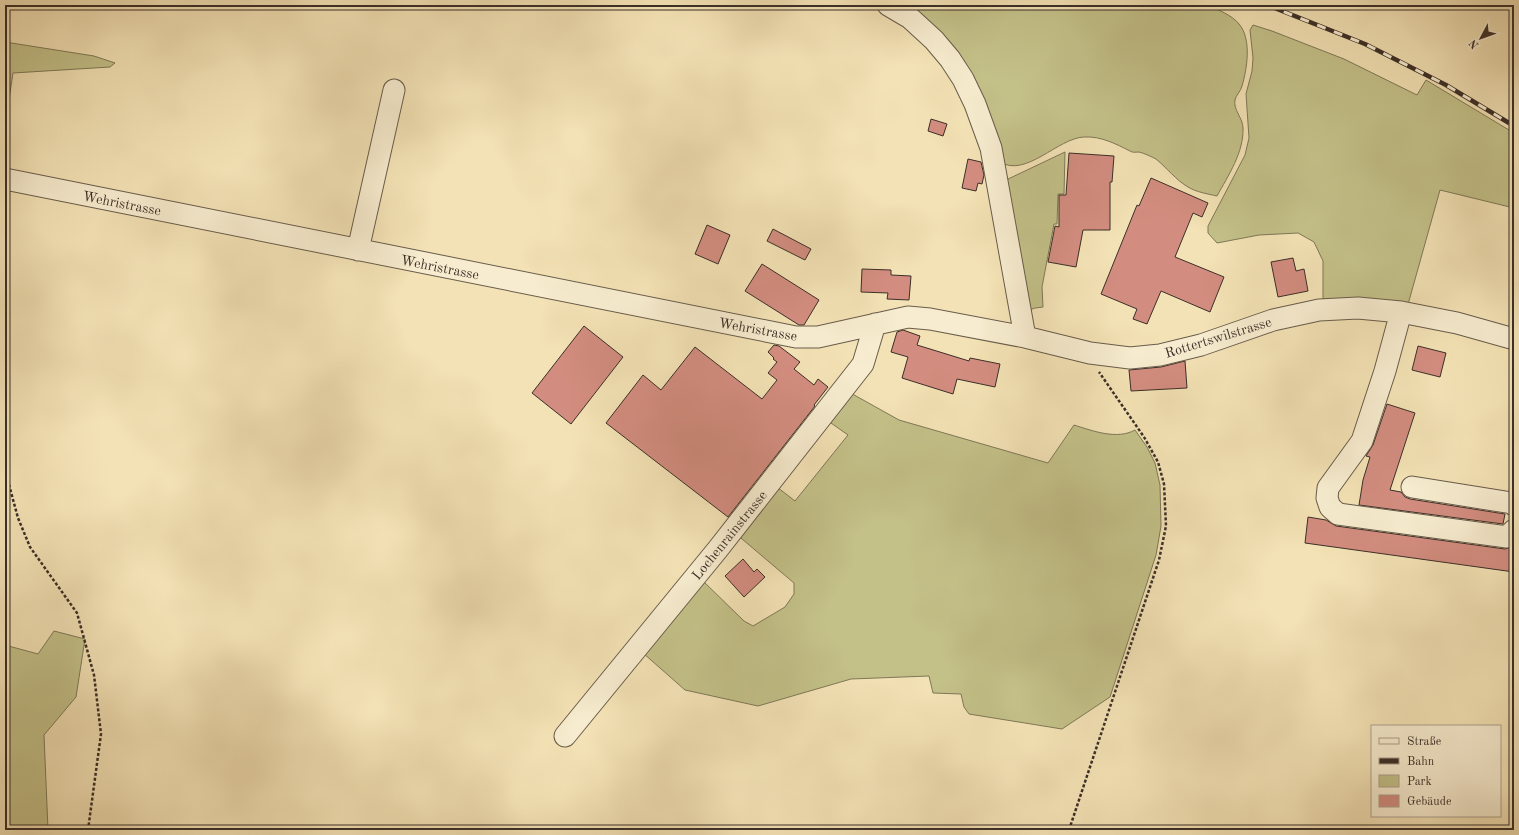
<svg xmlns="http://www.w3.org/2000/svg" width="1519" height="835" font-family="'Old Standard TT',serif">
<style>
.green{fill:#c3c088;stroke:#7f7858}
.building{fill:#d38d80;stroke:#3b2f28}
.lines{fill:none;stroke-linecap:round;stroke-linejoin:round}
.minor-casing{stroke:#695c4b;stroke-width:23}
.path{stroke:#3b2f28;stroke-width:2.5;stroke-dasharray:3 2;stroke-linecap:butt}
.minor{stroke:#f7eccf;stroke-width:21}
.rail-casing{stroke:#3b2f28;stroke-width:4.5}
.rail{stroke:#f7eccf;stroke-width:3;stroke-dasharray:9;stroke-linecap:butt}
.labels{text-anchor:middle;stroke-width:3;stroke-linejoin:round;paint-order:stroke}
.street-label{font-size:14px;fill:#3b2f28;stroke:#f7eccf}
</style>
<rect width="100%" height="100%" fill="#f3e2b5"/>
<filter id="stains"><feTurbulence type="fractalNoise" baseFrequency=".005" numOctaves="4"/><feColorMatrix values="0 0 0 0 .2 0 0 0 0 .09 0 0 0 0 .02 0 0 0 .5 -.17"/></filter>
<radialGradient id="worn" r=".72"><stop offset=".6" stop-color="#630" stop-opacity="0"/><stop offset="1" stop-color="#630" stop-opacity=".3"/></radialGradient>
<path class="green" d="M897,5H1208C1218,10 1232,15 1239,24C1252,39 1247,69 1242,86C1241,91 1236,95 1235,100C1233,110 1243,118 1243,128C1244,152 1228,176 1217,196C1208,194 1196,192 1188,187C1176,180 1167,168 1156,159C1152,157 1144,153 1139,152C1136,152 1133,153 1130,151C1116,144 1101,136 1084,137C1058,138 1026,178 1000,162L981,105Z
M1253,25L1272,31L1344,59L1417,95L1426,80L1514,133V208L1440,190L1407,308L1323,306V261L1314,242L1298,233L1259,235L1217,243L1208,233V226L1245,155L1249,138L1246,94L1252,71L1253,58L1250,30Z
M5,42L94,56L115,63L110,67L13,73L8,106H5Z
M1065,152L1064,194H1058L1057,224H1054L1042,287L1043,307L1035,308L1027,311L1006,180Z
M847,391L899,420L1048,463L1074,425C1093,431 1117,440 1135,430L1147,447L1155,463L1160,485L1161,526L1156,555L1110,697L1062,729L969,714L964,707L961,694L933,693L929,676L851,679L758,706L685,690L643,653L701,579L744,621L753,626L785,607L794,594V583L735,533L773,484L795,501L848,435L824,418Z
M54,631L85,639L76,697L44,735L48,830H5V645L38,654Z"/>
<path class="building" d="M931,119L947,124L943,136L928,131Z
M1069,153L1114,156L1112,182H1110V230H1083L1076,267L1048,262L1055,226L1059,227V195H1066Z
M968,159L981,162L984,175L982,184L978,183L976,191L962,188Z
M1151,178L1208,203L1202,217L1193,213L1175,257L1224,277L1210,312L1161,291L1147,324L1133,319L1137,309L1101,294L1137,205L1139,206Z
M707,225L730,235L718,264L695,254Z
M773,229L811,249L805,260L767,241Z
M1293,258L1296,271L1304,269L1308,291L1278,297L1271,262Z
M762,264L819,300L804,325H799L745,291Z
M862,269L891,270V275L911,276L909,300L887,299L888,293L861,292Z
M584,326L623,357L571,424L532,393Z
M903,330L920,336L917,345L969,361L970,358L1000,364L995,387L957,379L953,394L902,378L908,357L891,352L897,332Z
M774,345L779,346L800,362L794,369L814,385L818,379L828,387L814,405L815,406L728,517L606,423L643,375L661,390L695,347L762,399L777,380L768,373L777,362L773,359L774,358L768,352Z
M1418,346L1446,353L1440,377L1412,370Z
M1185,361L1187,388L1131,391L1129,370L1161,367Z
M1387,404L1415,413L1390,490L1401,492L1405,497L1410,499L1505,514L1503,524L1359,505L1363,480L1370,457L1366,456L1373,445Z
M1308,517L1326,520L1336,526L1505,549L1514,546V572L1305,543Z
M743,559L754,572L757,569L765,577L744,597L725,576Z"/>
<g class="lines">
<g class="minor-casing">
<path id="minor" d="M888,5L910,18L934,40L950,59L963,79L975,104L991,148L1025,337
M5,179L796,337H818L908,317L930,319L1025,337L1090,353L1130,358L1160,355L1201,345L1273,320L1319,310L1358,308L1401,312L1457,323L1514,339
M358,250L394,90
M1401,312L1385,371L1362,441L1328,488L1327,498L1330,507L1338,514L1507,537L1514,530
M1412,487L1512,503L1514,505
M565,736L718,549L863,364L875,324"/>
</g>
<path class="path" d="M5,470L18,518L30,547L77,613L94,675L101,734L88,830
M1069,830L1159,560L1166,526L1164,484L1158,462L1144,437L1099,372"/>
<use href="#minor" class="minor"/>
<g class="rail-casing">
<path id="rail" d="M1267,5L1365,44L1446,85L1514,126"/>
</g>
<use href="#rail" class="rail"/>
</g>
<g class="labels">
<g class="street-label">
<text transform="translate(122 203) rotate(11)" y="5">Wehristrasse</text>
<text transform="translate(440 267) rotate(11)" y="5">Wehristrasse</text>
<text transform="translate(758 329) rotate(10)" y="5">Wehristrasse</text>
<text transform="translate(1218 337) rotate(-17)" y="5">Rottertswilstrasse</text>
<text transform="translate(729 535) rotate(-51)" y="5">Lochenrainstrasse</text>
</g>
</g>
<rect width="1519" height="835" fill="none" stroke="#f3e2b5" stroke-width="20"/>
<rect x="6" y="6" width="1507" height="823" fill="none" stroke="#3b2f28" stroke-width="2"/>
<rect x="10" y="10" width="1499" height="815" fill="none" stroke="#3b2f28"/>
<rect x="1371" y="725" width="130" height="92" fill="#f7eccf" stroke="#aca08c"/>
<rect x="1379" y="738" width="20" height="6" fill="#f7eccf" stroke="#aca08c"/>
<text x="1407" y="745" font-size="12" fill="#3b2f28">Straße</text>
<rect x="1379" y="758" width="20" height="6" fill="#3b2f28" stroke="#aca08c"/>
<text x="1407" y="765" font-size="12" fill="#3b2f28">Bahn</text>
<rect x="1379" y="775" width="20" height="12" fill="#c3c088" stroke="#aca08c"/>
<text x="1407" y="785" font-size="12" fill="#3b2f28">Park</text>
<rect x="1379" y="795" width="20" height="12" fill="#d38d80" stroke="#aca08c"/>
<text x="1407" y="805" font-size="12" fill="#3b2f28">Gebäude</text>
<g transform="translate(1481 38) rotate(229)" stroke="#f7eccf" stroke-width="3" paint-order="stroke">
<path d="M0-3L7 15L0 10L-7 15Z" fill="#3b2f28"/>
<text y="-6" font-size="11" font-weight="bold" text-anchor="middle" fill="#3b2f28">N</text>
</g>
<rect width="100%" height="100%" filter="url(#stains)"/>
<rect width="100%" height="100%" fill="url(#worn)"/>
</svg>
